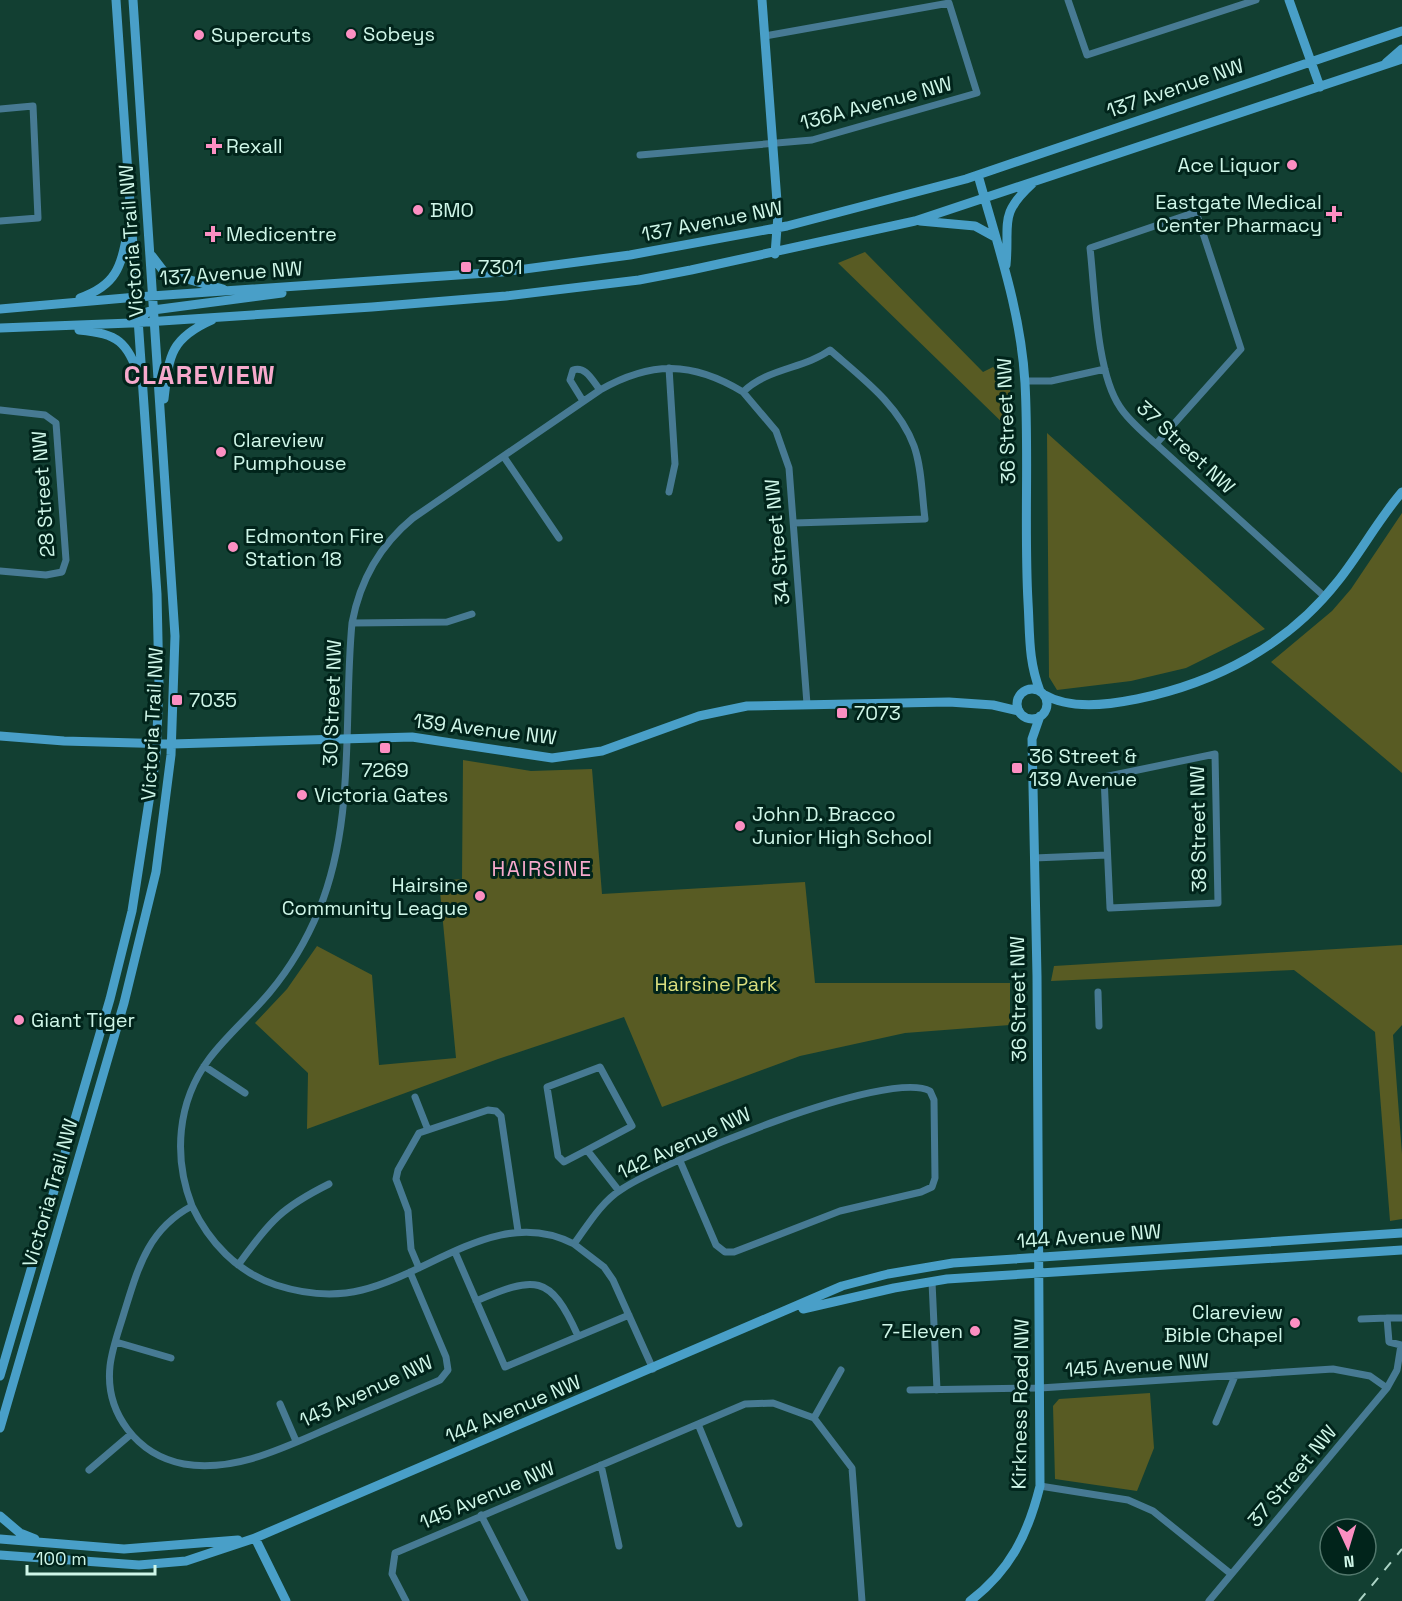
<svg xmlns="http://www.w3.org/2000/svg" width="1402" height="1601" font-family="'Space Grotesk',sans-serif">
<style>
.green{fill:#585b23}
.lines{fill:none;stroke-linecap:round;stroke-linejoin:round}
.street{stroke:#477a93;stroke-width:7}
.secondary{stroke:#499fc8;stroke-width:9}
.rail{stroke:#acd4c6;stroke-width:2;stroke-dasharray:10 10;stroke-linecap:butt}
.poi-dot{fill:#fc8fc2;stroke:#01241b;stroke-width:2}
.labels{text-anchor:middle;stroke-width:6;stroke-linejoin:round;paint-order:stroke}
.poi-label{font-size:20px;fill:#cff6e8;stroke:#01241b;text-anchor:start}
.street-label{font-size:20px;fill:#cff6e8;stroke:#01241b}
.park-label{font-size:20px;fill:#d9de7e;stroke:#01241b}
.neighbourhood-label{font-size:21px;letter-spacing:1.5px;fill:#f7a9cc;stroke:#01241b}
.district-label{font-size:26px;font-weight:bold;letter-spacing:1.5px;fill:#f7a9cc;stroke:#01241b}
</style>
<rect width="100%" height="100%" fill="#123f32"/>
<path class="green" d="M865,252L983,372L993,367L1010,383L1011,431L838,263Z
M1047,433L1265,629L1186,668L1131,681L1057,690L1049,677Z
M1402,513V773L1271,662L1332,611L1351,589Z
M463,760L531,771L592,769L602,894L805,882L815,983H1010V1025L905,1033L800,1056L662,1107L624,1017L498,1059L307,1129L308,1073L255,1023L287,989L317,946L372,975L379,1065L456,1058L439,881L462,879Z
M1402,945V1025L1393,1035L1402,1154V1219L1390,1221L1375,1032L1294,970L1051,981L1054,966Z
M1150,1393L1154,1448L1137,1491L1055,1479L1053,1406L1059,1399Z"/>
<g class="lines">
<path class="street" d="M1068,0L1087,55L1256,0
M0,109L33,106L38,218L0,221
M640,155L812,140L977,93L949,3L765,36
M1025,381H1051L1105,369
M743,392L776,431L789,468L807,704
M583,401L570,380L573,370C586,366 592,380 600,390
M0,410L45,415L56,423L66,560L62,572L46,575L0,571
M1156,444L1241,349L1196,212L1090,248C1095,291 1096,372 1120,407C1129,421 1143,432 1156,444L1315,588L1325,597
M504,457L559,538
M669,492L675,464L669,368
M352,623L447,622L472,614
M1215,754L1218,903L1110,908L1104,777Z
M1034,858L1107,855
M1098,992L1099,1026
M204,1066L245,1093
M415,1097L428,1130
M587,1150L564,1162L558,1156L547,1087L600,1067L632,1126L587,1150L619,1191
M192,1206C209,1242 237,1272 276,1285C304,1294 334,1297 362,1290C432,1273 500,1205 574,1244C588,1225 601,1202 622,1189C665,1161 888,1068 930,1091L934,1100L935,1178L932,1187L921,1192L840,1211L734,1252H725L716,1245L680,1161
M574,1244L604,1267L613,1280L653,1369
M455,1252L505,1367L629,1315
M238,1265C271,1221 279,1209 329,1184
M419,1268L411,1249L408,1211L396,1179L398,1170L419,1133L488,1110L496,1111L501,1116L518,1231
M410,1272L446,1357L448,1370L440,1380C405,1395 370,1410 336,1425C289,1445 237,1473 184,1464C137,1455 105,1413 110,1366C112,1348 119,1330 124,1313C138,1268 148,1229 192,1206C173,1157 177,1102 209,1059C227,1035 251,1015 270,992C290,968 307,939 319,910C356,819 343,719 352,623C360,580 379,546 413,518L600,390C651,361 692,361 743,392C767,368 804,369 830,350C862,378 899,405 914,446C922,468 922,497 925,519L794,523
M932,1282L937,1390
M476,1301C535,1276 550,1273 578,1336
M1361,1319L1387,1318
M116,1342L171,1358
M910,1390L1040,1388L1333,1369L1370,1376L1387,1388
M280,1404L296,1441
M814,1418L852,1468L862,1601
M1216,1422L1235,1376
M698,1424L739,1524
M601,1465L619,1546
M89,1470L130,1435
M1040,1486L1128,1500L1153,1511L1231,1574
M481,1515L525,1601
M406,1601L392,1574L395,1553L745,1404L773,1403L814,1418L841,1370
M1209,1601L1387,1388L1397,1370L1401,1345L1389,1342L1387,1318H1402"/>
<path class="secondary" d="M762,0L778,215L775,254
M1289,0L1320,87
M1386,63L1402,49
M978,175C997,244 1021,311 1025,383C1029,456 1024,529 1028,602C1030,634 1028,660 1040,691
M920,221L975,226L995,237
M152,256L165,273L223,289
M1006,265C1010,223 998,215 1032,184
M80,298C120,284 121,263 129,226
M0,309L137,297L502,272L630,255L787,226L966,179L1402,31
M139,322L147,312L153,310L282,293
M0,328L131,323L372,307L506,296L639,280L691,270L915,221L1402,59
M79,330C119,334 126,341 140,378
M164,399C169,357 169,339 212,320
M1017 704a15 15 0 1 1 30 0a15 15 0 1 1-30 0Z
M1043,694C1070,710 1107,705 1137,699C1216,683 1288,645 1338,581C1361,552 1378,520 1402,492
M0,736L64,741L172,744L412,737L552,758L602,751L699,716L747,706L949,702L993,705L1019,711
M803,1309L894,1288L947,1279L1402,1250
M0,1376L110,999L132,911L156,756L159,686L157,594L116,0
M0,1428L124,1003L156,872L171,755L175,636L133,0
M0,1516L20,1533L35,1539
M255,1538L286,1601
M0,1539L124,1549L238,1540
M0,1555L139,1565L186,1561L255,1538L842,1286L888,1274L953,1263L1402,1233
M970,1601C1010,1571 1028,1534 1040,1486L1037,976L1032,739L1040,716"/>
<path class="rail" d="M1359,1601L1402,1549"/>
</g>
<g class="poi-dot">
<circle cx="351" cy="34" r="6"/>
<circle cx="199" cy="35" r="6"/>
<path d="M211 137h6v6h6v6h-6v6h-6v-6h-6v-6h6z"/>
<circle cx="1292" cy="165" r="6"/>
<circle cx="418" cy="210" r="6"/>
<path d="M1331 205h6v6h6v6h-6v6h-6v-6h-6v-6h6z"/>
<path d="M210 225h6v6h6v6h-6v6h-6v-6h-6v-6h6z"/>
<rect x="460" y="261" width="12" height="12" rx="3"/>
<circle cx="221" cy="452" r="6"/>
<circle cx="233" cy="547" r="6"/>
<rect x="171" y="694" width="12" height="12" rx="3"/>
<rect x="836" y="707" width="12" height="12" rx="3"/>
<rect x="379" y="742" width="12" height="12" rx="3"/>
<rect x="1011" y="762" width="12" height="12" rx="3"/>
<circle cx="302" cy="795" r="6"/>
<circle cx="740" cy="826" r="6"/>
<circle cx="480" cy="896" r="6"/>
<circle cx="19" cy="1020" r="6"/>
<circle cx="1295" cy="1323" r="6"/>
<circle cx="975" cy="1331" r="6"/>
</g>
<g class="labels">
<g class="poi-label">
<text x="363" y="41">Sobeys</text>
<text x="211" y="42">Supercuts</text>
<text x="226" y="153">Rexall</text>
<text x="1280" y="172" text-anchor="end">Ace Liquor</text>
<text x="1322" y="209" text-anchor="end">Eastgate Medical<tspan x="1322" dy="23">Center Pharmacy</tspan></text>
<text x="430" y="217">BMO</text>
<text x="226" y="241">Medicentre</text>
<text x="478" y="274">7301</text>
<text x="233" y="447">Clareview<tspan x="233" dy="23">Pumphouse</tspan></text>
<text x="245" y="543">Edmonton Fire<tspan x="245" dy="23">Station 18</tspan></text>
<text x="189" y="707">7035</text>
<text x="854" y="720">7073</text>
<text x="1029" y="763">36 Street &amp;<tspan x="1029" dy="23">139 Avenue</tspan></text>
<text x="385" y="777" text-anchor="middle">7269</text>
<text x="314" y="802">Victoria Gates</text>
<text x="752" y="821">John D. Bracco<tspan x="752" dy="23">Junior High School</tspan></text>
<text x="468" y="892" text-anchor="end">Hairsine<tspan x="468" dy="23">Community League</tspan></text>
<text x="31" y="1027">Giant Tiger</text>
<text x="1283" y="1319" text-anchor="end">Clareview<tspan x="1283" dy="23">Bible Chapel</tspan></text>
<text x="963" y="1338" text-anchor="end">7-Eleven</text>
</g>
<g class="street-label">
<text transform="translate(1175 88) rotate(-19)" y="7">137 Avenue NW</text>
<text transform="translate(876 103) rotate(-15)" y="7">136A Avenue NW</text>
<text transform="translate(712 221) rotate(-11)" y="7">137 Avenue NW</text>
<text transform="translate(131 241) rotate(-94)" y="7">Victoria Trail NW</text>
<text transform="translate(231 273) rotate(-4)" y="7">137 Avenue NW</text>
<text transform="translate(1006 421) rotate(-92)" y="7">36 Street NW</text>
<text transform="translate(1186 447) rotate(43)" y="7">37 Street NW</text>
<text transform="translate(43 494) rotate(-94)" y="7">28 Street NW</text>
<text transform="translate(777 542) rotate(-95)" y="7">34 Street NW</text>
<text transform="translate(332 703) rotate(-88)" y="7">30 Street NW</text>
<text transform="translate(152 724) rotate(-87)" y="7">Victoria Trail NW</text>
<text transform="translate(485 729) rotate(7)" y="7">139 Avenue NW</text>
<text transform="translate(1198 829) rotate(-91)" y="7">38 Street NW</text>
<text transform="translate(1018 999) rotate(-91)" y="7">36 Street NW</text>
<text transform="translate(684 1143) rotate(-25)" y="7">142 Avenue NW</text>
<text transform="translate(50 1193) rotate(-74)" y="7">Victoria Trail NW</text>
<text transform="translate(1089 1236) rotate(-4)" y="7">144 Avenue NW</text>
<text transform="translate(1137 1365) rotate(-4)" y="7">145 Avenue NW</text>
<text transform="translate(366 1391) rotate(-25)" y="7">143 Avenue NW</text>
<text transform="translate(1020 1404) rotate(-89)" y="7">Kirkness Road NW</text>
<text transform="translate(513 1409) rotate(-23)" y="7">144 Avenue NW</text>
<text transform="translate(1292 1476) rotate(-50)" y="7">37 Street NW</text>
<text transform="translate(487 1495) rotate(-23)" y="7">145 Avenue NW</text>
</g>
<g class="park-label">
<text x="716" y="991">Hairsine Park</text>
</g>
<g class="neighbourhood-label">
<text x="542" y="876">HAIRSINE</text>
</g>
<g class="district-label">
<text x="200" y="384">CLAREVIEW</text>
</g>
</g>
<g transform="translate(1348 1547) rotate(176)"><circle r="28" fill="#01241b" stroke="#53786d" stroke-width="1.5"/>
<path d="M0-4.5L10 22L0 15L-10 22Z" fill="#fc8fc2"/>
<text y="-9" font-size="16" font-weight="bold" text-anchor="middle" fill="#cff6e8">N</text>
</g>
<path d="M27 1565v9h128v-9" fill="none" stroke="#cff6e8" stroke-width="3"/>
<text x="36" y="1565" font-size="18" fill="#cff6e8" stroke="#01241b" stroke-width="4.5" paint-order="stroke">100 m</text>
</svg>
